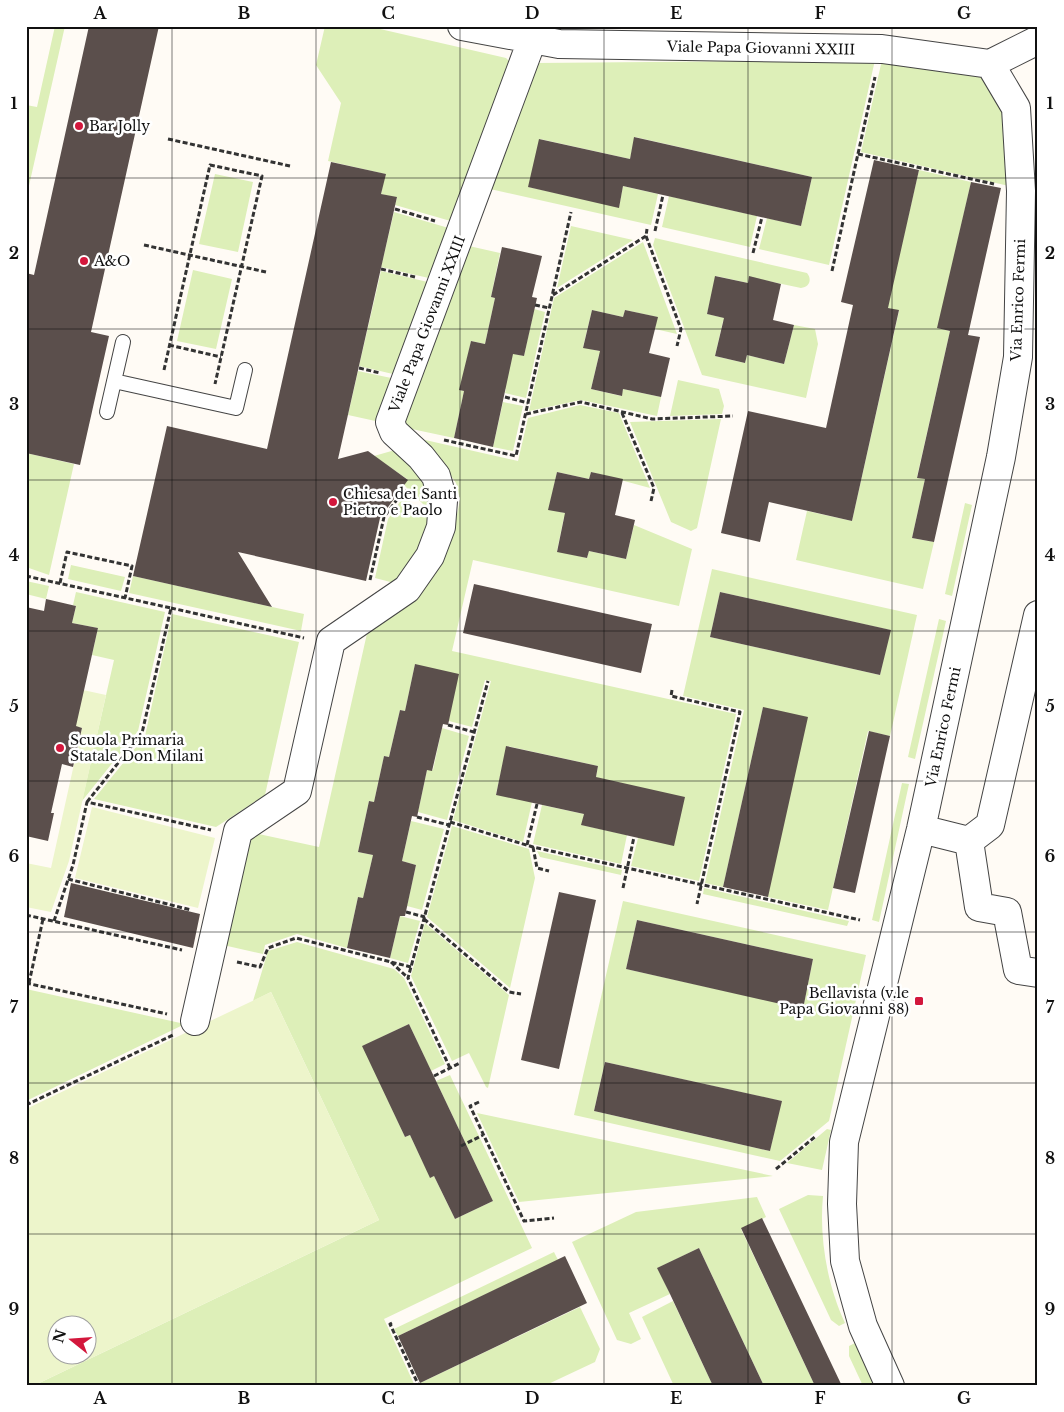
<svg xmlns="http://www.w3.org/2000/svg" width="1064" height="1412" font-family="'Libre Baskerville',serif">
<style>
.green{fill:#ddefb8;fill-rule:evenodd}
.pitch{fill:#edf5cb;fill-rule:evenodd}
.building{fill:#5b4f4c}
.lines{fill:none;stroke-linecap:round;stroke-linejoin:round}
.service-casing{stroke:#444;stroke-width:16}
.minor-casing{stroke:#444;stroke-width:30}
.path{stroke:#333;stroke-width:3;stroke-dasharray:5 2.5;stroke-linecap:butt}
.service{stroke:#fff;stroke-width:14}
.minor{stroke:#fff;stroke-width:28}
.grid{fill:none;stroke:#111;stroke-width:1;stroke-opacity:0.55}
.poi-dot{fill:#d3173c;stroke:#fff;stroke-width:2}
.labels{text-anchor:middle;stroke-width:5;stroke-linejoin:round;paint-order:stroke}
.street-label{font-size:14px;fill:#111;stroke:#fff}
.poi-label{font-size:14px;fill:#111;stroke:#fff;text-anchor:start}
.neatline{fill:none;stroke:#111;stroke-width:2}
.grid-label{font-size:16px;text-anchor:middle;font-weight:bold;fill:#111}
</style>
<rect width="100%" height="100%" fill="#fffbf5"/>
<path class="green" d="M55,26H65L26,199V105L37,107Z
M325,26H367L506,58L513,65L454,222L395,205L397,198L381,194L385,174L328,161L341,103L316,65Z
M875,60L829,265L759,249L767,218L801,226L812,177L635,137L630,159L540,139L529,187L619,207L623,186L658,194L651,225L490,189L537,63Z
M882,60L978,74L993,87L1002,107L1010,155L1009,186L861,152Z
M919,170L971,182L938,328L950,331L917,477L925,479L912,538L934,542L923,589L796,560L807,511L852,521L899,311L887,308Z
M215,174L253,182L238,252L199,244Z
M669,196L757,216L750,247L662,227Z
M394,212L452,229L433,279L381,267Z
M571,226L633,240L557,288Z
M655,238L807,273C812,279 810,287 801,288L749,277L748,283L716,276L707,314L739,321L738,325L723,321L715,356L745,363L747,355L784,364L794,325L815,329L818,344L806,398L702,375L653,245Z
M643,242L677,334L655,329L657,317L625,310L623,317L592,310L583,347L615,355L614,358L599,355L591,389L621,396L623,389L661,397L657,416L581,400L529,411L554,298Z
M469,246L500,253L491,297L495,298L485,344L471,341L460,390L464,391L454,438L407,428L403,422Z
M193,270L232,279L216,349L177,341Z
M381,271L432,283L397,375L359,366Z
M534,309L545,312L526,398L505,393L506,389L504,388L511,353L524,356Z
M358,371L396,379L380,422L348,415Z
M678,380L719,389L724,406L722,414L670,416Z
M503,402L523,406L513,451L493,447Z
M580,405L619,413L650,488L591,472L589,479L557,472L549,509L580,517H564L557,551L587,558L589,551L626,559L634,525L692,549L679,606L473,560L452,651L736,714L699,881L631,866L638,838L596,777L598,766L507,746L496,794L532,802L523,842L453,820L491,681L485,680L472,727L449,721L415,664L405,711L400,710L389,757L384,756L374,802L369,801L358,852L373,855L363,898L358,897L347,948L297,934L265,945L263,954L223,945L249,832L319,847L368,629L450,538L456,519L460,500L456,483L435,453L412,437L518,461L528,418Z
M721,419L697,528L691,531L671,522L630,422Z
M395,450L424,473L435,516L404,485L407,479L374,456Z
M26,453L74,464L49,575L26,567Z
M404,496L432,523L402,585L375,578L388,519Z
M965,503L972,505L952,596L945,594Z
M71,565L125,577L121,591L68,579Z
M712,569L917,615L890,736L868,731L828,910L768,897L763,707L723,887L705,883L744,710L683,696ZM720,592L890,630L880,675L710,637Z
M133,576L304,614L301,631L129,593Z
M26,581L49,586L46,599L26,594Z
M76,592L165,612L138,731L82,801L114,660L92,655L98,628L72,623L76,606L73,605Z
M172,614L299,642L265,795L216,827L94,799L145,736Z
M939,619L946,621L915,759L908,757Z
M442,728L469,736L447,820L418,812L427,770H433Z
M902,783L909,784L879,922L872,920Z
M542,805L584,814L582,825L627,835L621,864L533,844Z
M411,821L444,829L422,910L407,906L416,865L402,861Z
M452,826L529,849L535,878L510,988L427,917Z
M537,851L622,870L621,875L540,857Z
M704,888L849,921L847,926L703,894Z
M623,901L866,955L829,1121L780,1161L574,1115ZM637,920L813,959L803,1008L626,969ZM605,1062L781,1101L770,1151L594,1111Z
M400,916L420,921L408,963L390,958Z
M425,923L509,995L488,1088L486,1087L469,1053L452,1061L411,976Z
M297,942L394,969L404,978L445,1064L431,1071L409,1024L363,1046L405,1137L410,1135L430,1177L434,1176L455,1219L493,1201L436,1081L450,1075L532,1248L384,1319L415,1386H33L379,1220L271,992L253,1001L268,951Z
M26,989L185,1024L26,1101Z
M477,1113L773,1176L519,1202Z
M827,1129L831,1130L822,1170L787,1163Z
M808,1195L823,1196C819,1237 827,1285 845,1323L839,1326L831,1320L779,1209Z
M757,1197L766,1217L741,1229L815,1386H764L699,1248L658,1268L670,1294L629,1313L641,1339L631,1344L617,1340L572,1242L636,1212Z
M554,1252L558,1260L398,1336L394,1329Z
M673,1301L713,1386H674L642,1317Z
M580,1307L600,1349L595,1362L544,1386H422L420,1383Z
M855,1343L875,1386H863L849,1356V1346Z"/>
<path class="pitch" d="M46,682L106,695L69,861L51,912L26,907V863L51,868L82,728L47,720Z
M92,807L215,838L198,908L75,878Z
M271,992L379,1220L33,1386H26V1109ZM58,1324H88V1354H58Z"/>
<path class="building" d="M89,26H159L91,332L109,336L80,465L26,453V273L34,275Z
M634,137L812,177L801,226L623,186L619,208L528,187L539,139L630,159Z
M874,160L919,170L888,308L899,310L852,521L769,502L760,542L721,533L748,411L826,428L853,305L841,302Z
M331,162L386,174L381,194L397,197L338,459L368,451L408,480L380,518L366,581L238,552L272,607L133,576L167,426L267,449Z
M971,182L1001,188L968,335L980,337L934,542L912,538L925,479L917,478L950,331L937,328Z
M502,247L542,256L532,297L537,298L524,356L513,354L493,447L454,438L464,391L459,390L471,341L485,344L495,298L491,297Z
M715,276L748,283L749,276L781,284L773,320L794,325L784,364L747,355L745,363L715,356L724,318L707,314Z
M592,310L623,317L625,310L658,317L649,353L670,358L661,397L623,389L622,396L591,389L600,351L583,348Z
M557,472L589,479L591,472L623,479L615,515L635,520L626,559L589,551L587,558L557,552L565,513L548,510Z
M474,584L652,624L641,673L463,633Z
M720,592L891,630L880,675L710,637Z
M46,599L76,606L72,623L98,628L76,726L82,728L73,767L62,764L51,813H54L48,841L26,836V607L44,611Z
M415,664L459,674L448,725L443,724L432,771L427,770L417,817L412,816L402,861L416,865L405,916H400L390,958L347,948L358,897L363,898L373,855L358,852L369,801L374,802L384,756L389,757L400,710L405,711Z
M763,707L808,717L768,897L723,887Z
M869,731L890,736L855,893L833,888Z
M506,746L598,766L596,777L685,797L674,846L581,825L584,814L496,795Z
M71,883L200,914L193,948L64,917Z
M559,892L596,900L559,1069L521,1060Z
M637,920L813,959L803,1009L626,969Z
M409,1024L493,1201L455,1219L434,1176L430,1178L410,1135L405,1137L362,1046Z
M605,1062L782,1101L770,1151L594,1111Z
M762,1218L842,1386H815L741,1228Z
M699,1248L764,1386H713L670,1294L657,1268Z
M565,1256L587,1303L420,1383L398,1336Z"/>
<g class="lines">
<g class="service-casing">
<path id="service" d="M114,381L236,408L245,370
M107,412L123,342"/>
</g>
<g class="minor-casing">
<path id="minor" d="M462,26L559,44L882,49L990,64
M990,64L1038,40
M921,829L969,841L979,907L1007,912L1018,970L1038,973
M969,841L990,825L1038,615
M195,1021L238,831L297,791L331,641L407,589L430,556L441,527L443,501L436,476L421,457L394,432L390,422L532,40
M890,1386L863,1326L845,1261L842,1204L844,1142L921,829L1001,457L1018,357L1021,191L1016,108L990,64"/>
</g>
<path class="path" d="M168,139L290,166
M858,154L994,184
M395,209L435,221
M655,231L663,195
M646,236L681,329L677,346
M144,245L266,272
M753,253L762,217
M381,269L415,277
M832,271L875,77
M553,295L646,236L647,229
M535,305L549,308
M169,345L221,357
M359,368L380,373
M164,370L210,165L262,176L215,384
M505,397L528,403
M622,413L654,488L651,501
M526,414L581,402L652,419L733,416
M444,440L516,456L571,212
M26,576L171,608L142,733L87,802
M370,580L384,517L404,490L411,498
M60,583L67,552L132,566L125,598
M171,608L304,638
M672,690L671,696L740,712L697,904
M448,725L474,732
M417,817L449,825
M450,822L533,847L860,920
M527,845L537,804
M533,847L537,868L549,871
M68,879L191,910
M623,888L634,837
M406,912L425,917
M26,915L182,950
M424,919L509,992L521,994
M54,921L73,865L87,802L211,830
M237,962L260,967L268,948L296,938L411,967
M391,962L408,978
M26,983L167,1014
M29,983L43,919
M450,1068L408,978L488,681
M434,1076L460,1063
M479,1102L470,1106L524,1221L554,1218
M26,1105L173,1035
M461,1146L483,1135
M776,1169L816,1136
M392,1323L390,1324L419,1386"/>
<use href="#service" class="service"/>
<use href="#minor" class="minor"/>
</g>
<path class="grid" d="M172,26V1386M316,26V1386M460,26V1386M604,26V1386M748,26V1386M892,26V1386M26,178H1038M26,329H1038M26,480H1038M26,631H1038M26,781H1038M26,932H1038M26,1083H1038M26,1234H1038"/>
<g class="poi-dot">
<circle cx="79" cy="126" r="5"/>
<circle cx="84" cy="261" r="5"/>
<circle cx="333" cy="502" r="5"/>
<circle cx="60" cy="748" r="5"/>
<rect x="914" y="996" width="10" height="10" rx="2.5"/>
</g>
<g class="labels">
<g class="street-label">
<text transform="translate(761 48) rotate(1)" y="5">Viale Papa Giovanni XXIII</text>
<text transform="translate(1018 300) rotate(-88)" y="5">Via Enrico Fermi</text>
<text transform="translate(427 324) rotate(-69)" y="5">Viale Papa Giovanni XXIII</text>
<text transform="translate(943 727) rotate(-78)" y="5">Via Enrico Fermi</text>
</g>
<g class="poi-label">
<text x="89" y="131">Bar Jolly</text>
<text x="94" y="266">A&amp;O</text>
<text x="343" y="499">Chiesa dei Santi<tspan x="343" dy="16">Pietro e Paolo</tspan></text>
<text x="70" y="745">Scuola Primaria<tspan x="70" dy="16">Statale Don Milani</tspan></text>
<text x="909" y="998" text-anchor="end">Bellavista (v.le<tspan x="909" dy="16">Papa Giovanni 88)</tspan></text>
</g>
</g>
<rect width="1064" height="1412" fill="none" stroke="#ffffff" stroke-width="55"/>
<g transform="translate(72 1340) rotate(287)"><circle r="24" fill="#ffffff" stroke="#a0a0a0"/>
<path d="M0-4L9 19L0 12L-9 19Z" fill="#d3173c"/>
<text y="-8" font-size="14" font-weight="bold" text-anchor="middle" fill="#111111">N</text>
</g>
<rect x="28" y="28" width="1008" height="1356" class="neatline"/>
<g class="grid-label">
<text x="100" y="19">A</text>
<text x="244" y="19">B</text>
<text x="388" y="19">C</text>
<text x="532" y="19">D</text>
<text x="676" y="19">E</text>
<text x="820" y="19">F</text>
<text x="964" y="19">G</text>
<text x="14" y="109">1</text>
<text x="1050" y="109">1</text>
<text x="14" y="259">2</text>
<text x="1050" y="259">2</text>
<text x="14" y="410">3</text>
<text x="1050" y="410">3</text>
<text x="14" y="561">4</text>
<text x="1050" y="561">4</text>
<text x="14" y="712">5</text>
<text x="1050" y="712">5</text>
<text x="14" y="862">6</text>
<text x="1050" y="862">6</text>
<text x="14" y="1013">7</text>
<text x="1050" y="1013">7</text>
<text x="14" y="1164">8</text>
<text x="1050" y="1164">8</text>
<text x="14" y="1315">9</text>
<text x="1050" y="1315">9</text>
<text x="100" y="1404">A</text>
<text x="244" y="1404">B</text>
<text x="388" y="1404">C</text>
<text x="532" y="1404">D</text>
<text x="676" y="1404">E</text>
<text x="820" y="1404">F</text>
<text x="964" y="1404">G</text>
</g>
</svg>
